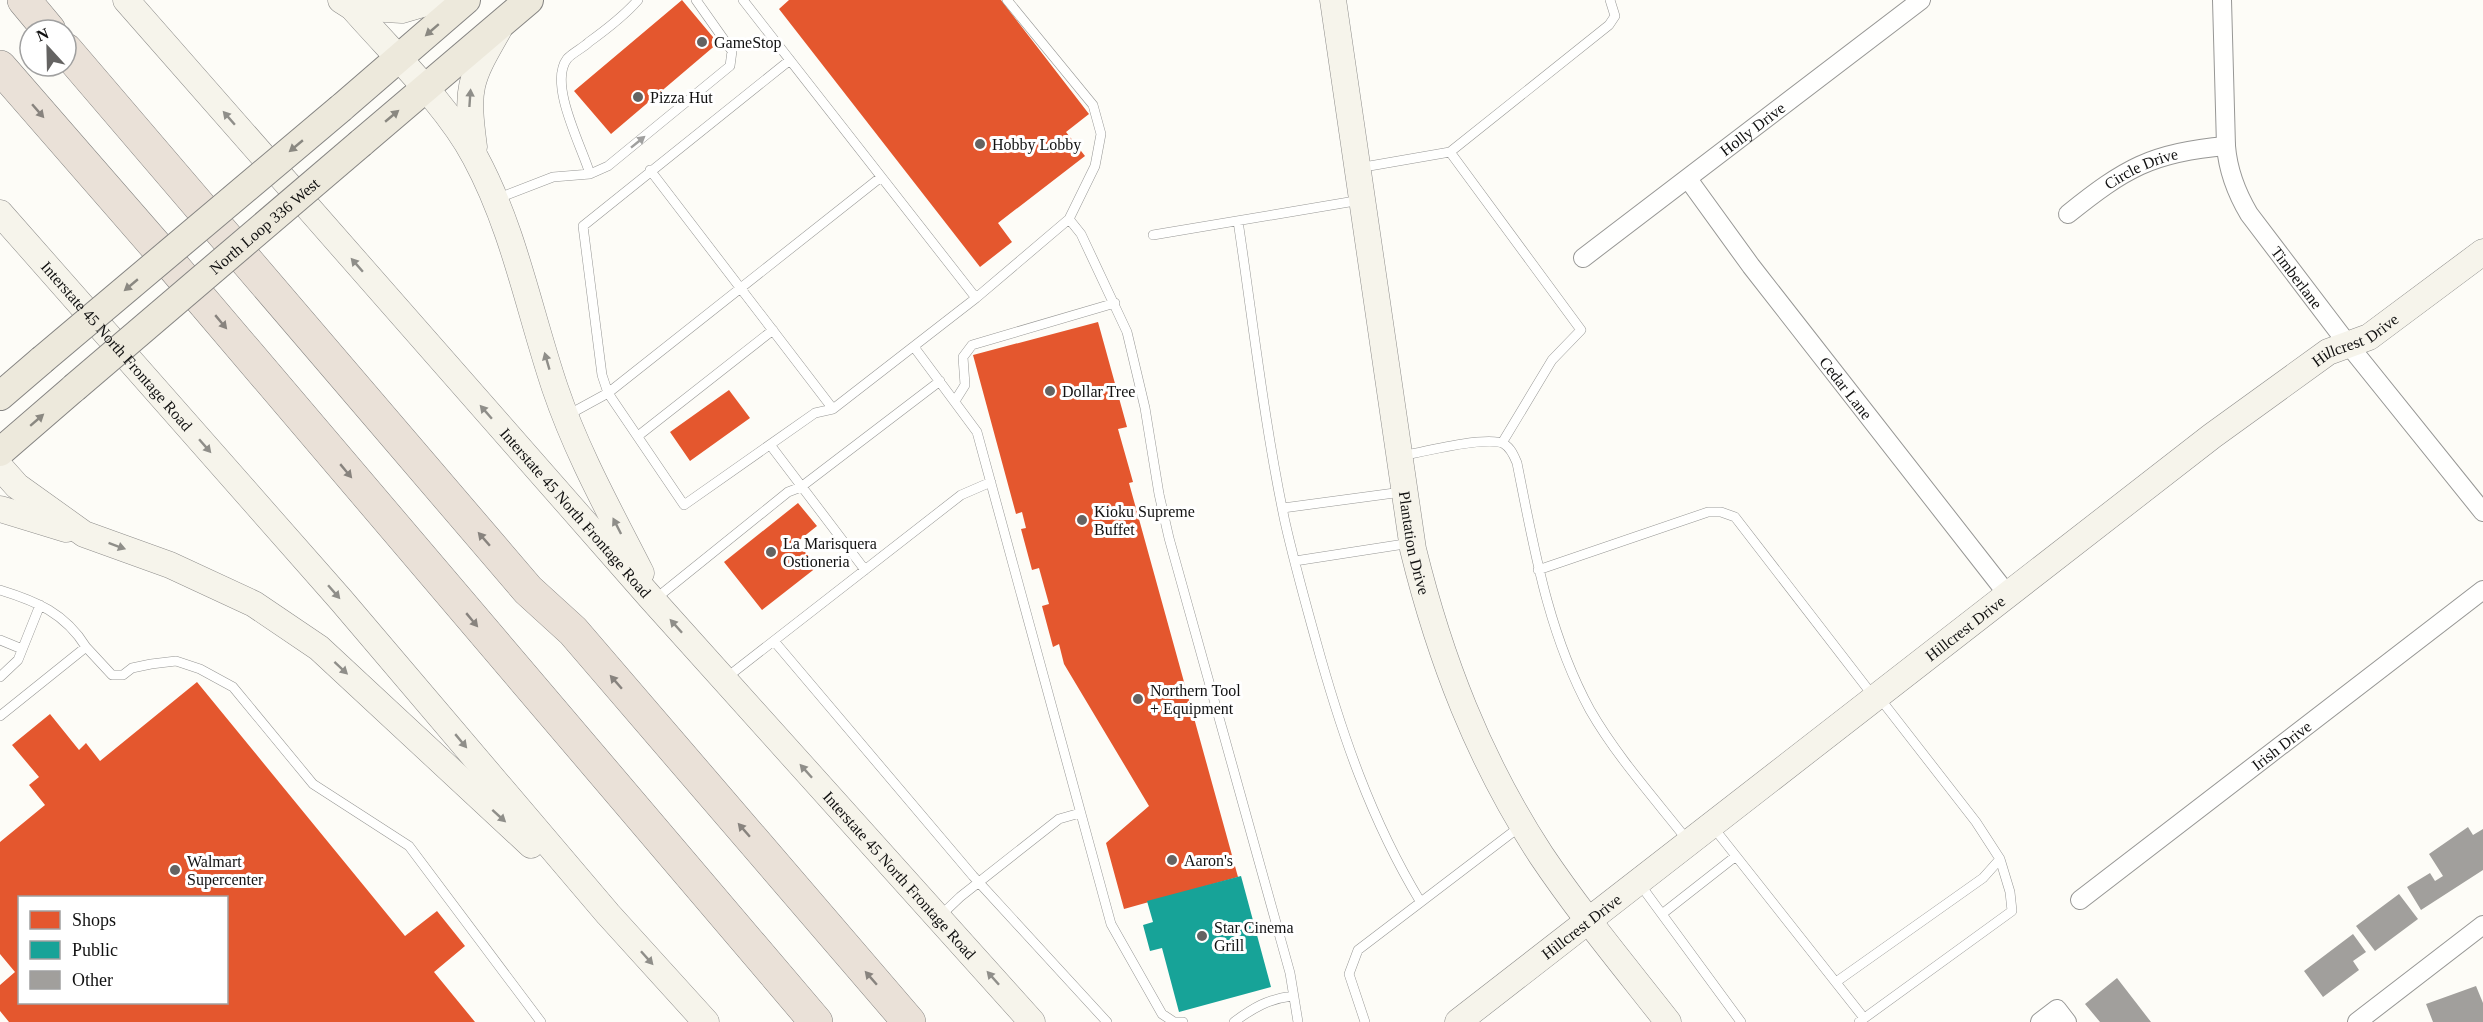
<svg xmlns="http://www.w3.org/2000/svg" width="2483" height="1022" font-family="'Times New Roman',serif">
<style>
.shops{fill:#e4572e;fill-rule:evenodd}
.public{fill:#17a398}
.building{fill:#a19f9c}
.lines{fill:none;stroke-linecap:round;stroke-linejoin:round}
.lane-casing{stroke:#979795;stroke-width:10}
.street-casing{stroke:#979795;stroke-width:20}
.secondary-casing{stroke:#8e8d8b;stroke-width:27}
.primary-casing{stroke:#858482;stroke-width:30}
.highway-casing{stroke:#858482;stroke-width:34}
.lane{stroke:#fffffe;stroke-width:9}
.street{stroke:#fffffe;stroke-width:18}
.secondary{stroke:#f6f4eb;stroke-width:26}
.primary{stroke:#ede9dc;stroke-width:28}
.highway{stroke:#eae1d8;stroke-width:33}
.primary-bridge-casing{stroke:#858482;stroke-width:30;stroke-linecap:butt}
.primary-bridge{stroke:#ede9dc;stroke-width:28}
.oneway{fill:#8a8881}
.oneway2{fill:#8f8e89}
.oneway3{fill:#88837e}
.oneway4{fill:#a0a09f}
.poi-dot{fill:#646362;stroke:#fff;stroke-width:2}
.labels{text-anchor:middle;stroke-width:6;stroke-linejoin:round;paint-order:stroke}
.poi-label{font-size:16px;fill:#111;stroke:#fff;text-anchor:start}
.street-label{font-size:16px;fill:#111;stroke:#fff}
</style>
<rect width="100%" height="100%" fill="#fdfcf7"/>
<path class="shops" d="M682,0L718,43L611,134L574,91Z
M789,0H1001L1089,114L1066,132L1085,156L998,223L1012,242L980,267L779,9Z
M1098,322L1127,427L1118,429L1133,482L1129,483L1238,877L1124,909L1106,843L1149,806L1064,664L1059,644L1053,647L1042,606L1049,604L1039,568L1032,570L1021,529L1026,528L1022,512L1016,514L973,355Z
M729,390L750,418L690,461L670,432Z
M798,503L817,526L797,542L817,567L762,610L724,562Z
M197,682L405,936L437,911L465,946L434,972L475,1022H9L0,1011V985L15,972L0,954V842L45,805L29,785L39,777L12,745L50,714L79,750L86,743L100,761ZM20,898H226V1002H20Z"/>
<path class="public" d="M1241,876L1271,987L1179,1012L1162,948L1150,951L1143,925L1153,922L1147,901Z"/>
<path class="building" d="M2468,827L2473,835L2483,829V870L2421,910L2407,887L2430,873L2435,881L2443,876L2429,854Z
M2399,894L2418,919L2375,951L2356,926Z
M2353,934L2366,952L2353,961L2359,970L2323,997L2304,971Z
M2117,978L2151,1022H2100L2085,1004Z
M2476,986L2483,1003V1022H2433L2426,1004Z"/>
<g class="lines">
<g class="lane-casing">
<path id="lane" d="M743,0L976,298L833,409L815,413L684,505L608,393L602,375L583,226L790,60
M1450,152L1581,330L1552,360L1502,443
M1358,168L1450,152L1609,25L1615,16L1610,0
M650,170L833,409
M590,174L608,166L730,66L732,51L696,0
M496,199L553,177L590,174C582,147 548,84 567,59C572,53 583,48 589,42C607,29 624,16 638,0
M1069,219L1081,234L1127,332L1145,408L1159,494L1169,538L1290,973L1298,1022
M1238,221C1253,321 1264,423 1285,522C1294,562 1305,601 1316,641C1341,732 1371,820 1420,901
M1153,235L1361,200
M976,298L1069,219L1095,166L1101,134L1093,105L1007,0
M914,347L977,432L1111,924L1162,1014L1174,1022H1183
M955,401L965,385L963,357L972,345L1115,303
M566,416L608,393L881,177
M638,436L773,330
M771,446L865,570
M1402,456C1421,452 1489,435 1504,444C1511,448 1514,456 1517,463C1534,548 1548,633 1590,710C1617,757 1655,799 1688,841
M1283,508L1402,492
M1295,561L1411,543
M1538,570L1708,512H1721L1735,517L1867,688L1878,696L1976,822L2000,859L1983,878L1836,982
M0,590C36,601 65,613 86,647
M654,600L788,492L801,487L940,381
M0,640L22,649
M774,641L973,876L1107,1022
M0,677L18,660L40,605
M726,678L961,495L991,482
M0,716L86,647L112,675H123L132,668L151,664L176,661L200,669L233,687L313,784L409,846L541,1022
M1713,827L1864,1018
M1639,883L1741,1022
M1662,914L1736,856
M940,916L960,897L1059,819L1080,813
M1234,1022C1253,1008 1268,999 1292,996
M1365,1022L1349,974L1358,950L1522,825
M1859,1022L2012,911L2010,892L2000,859"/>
</g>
<g class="street-casing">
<g id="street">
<path id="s1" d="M2222,0L2226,146C2228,171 2236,192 2249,214L2347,343L2483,512"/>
<path id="s2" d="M1688,179L1751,266L2008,595"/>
<path id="s3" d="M2068,214C2124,169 2152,152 2226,146"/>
<path id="s4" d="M1583,258L1921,0"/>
<path id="s5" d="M2080,900L2483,590"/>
<path d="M2040,1022L2057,1009L2067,1022"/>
<path d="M2357,1022L2483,925"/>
</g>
</g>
<g class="secondary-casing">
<g id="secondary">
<path id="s6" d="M126,0L650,597L1032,1022"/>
<path d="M341,0L352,7C392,53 446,103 475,157C514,229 529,311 555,388C577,453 610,512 641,573"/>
<path id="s7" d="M1333,0L1413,549C1440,659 1479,760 1541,855C1580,913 1625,967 1668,1022"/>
<path d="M352,7L402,10L436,0"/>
<path d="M474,147C466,87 469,81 499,29"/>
<path id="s8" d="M0,213L341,600L608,914L706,1022"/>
<path d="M0,467L17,486L84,534L170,565L254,604L319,648L531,845"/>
<path d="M0,509L66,529"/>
<path id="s9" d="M1458,1022L2212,436L2328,352L2369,337L2483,252"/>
</g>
</g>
<g class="primary-casing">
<path id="primary" d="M341,108L466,0
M361,143L529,0
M0,396L42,360
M0,452L74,388"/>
</g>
<g class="highway-casing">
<path id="highway" d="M24,0L49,30
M66,50L528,590L573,631L909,1022
M0,67L161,252L816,1022"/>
</g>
<use href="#lane" class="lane"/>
<use href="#street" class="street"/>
<use href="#secondary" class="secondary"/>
<use href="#primary" class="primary"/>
<use href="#highway" class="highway"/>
<g class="primary-bridge-casing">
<g id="primary-bridge">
<path d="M42,360L341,108"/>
<path id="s10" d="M74,388L361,143"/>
</g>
</g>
<use href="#primary-bridge" class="primary-bridge"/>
</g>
<defs><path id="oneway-solid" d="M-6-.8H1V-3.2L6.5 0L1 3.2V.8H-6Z" transform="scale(1.5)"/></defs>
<g class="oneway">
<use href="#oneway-solid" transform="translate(432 30) rotate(139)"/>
<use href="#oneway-solid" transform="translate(392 116) rotate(-40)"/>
<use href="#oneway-solid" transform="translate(296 146) rotate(140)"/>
<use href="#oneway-solid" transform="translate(131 285) rotate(140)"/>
<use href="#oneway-solid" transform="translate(37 420) rotate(-41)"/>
</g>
<g class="oneway2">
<use href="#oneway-solid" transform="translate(470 98) rotate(-86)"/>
<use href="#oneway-solid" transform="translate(229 118) rotate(-131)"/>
<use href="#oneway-solid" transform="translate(357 265) rotate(-131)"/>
<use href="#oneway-solid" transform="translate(547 361) rotate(-106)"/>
<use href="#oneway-solid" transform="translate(486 412) rotate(-131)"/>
<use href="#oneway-solid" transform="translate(205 446) rotate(49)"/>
<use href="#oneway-solid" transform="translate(617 526) rotate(-117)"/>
<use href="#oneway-solid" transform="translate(117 546) rotate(20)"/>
<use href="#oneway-solid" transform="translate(334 592) rotate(49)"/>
<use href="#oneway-solid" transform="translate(676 626) rotate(-132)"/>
<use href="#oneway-solid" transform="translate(341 668) rotate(43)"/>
<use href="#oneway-solid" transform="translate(461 741) rotate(50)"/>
<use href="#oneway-solid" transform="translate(806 771) rotate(-132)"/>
<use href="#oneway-solid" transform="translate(499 816) rotate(42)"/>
<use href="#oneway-solid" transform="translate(647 958) rotate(48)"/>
<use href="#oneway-solid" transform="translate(993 978) rotate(-132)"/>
</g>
<g class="oneway3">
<use href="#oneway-solid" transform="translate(38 111) rotate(49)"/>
<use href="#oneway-solid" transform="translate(221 322) rotate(50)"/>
<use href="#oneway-solid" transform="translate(346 471) rotate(50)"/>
<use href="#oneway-solid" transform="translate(484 539) rotate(-131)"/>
<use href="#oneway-solid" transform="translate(472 620) rotate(50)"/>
<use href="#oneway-solid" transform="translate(616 682) rotate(-131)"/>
<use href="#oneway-solid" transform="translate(744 830) rotate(-131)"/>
<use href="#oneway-solid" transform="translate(871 978) rotate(-131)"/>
</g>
<use class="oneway4" href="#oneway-solid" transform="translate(638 142) rotate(-39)"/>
<g class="poi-dot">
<circle cx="702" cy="42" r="6"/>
<circle cx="638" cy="97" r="6"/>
<circle cx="980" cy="144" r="6"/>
<circle cx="1050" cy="391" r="6"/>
<circle cx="1082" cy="520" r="6"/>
<circle cx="771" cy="552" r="6"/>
<circle cx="1138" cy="699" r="6"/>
<circle cx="1172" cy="860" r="6"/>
<circle cx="175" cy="870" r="6"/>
<circle cx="1202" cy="936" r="6"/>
</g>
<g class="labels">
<g class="poi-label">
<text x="714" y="48">GameStop</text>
<text x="650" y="103">Pizza Hut</text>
<text x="992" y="150">Hobby Lobby</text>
<text x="1062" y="397">Dollar Tree</text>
<text x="1094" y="517">Kioku Supreme<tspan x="1094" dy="18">Buffet</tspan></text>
<text x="783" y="549">La Marisquera<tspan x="783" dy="18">Ostioneria</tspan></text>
<text x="1150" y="696">Northern Tool<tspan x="1150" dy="18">+ Equipment</tspan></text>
<text x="1184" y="866">Aaron's</text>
<text x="187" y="867">Walmart<tspan x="187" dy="18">Supercenter</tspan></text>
<text x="1214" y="933">Star Cinema<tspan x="1214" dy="18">Grill</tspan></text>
</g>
<g class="street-label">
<text dy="6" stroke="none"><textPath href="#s4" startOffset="213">Holly Drive</textPath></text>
<text dy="6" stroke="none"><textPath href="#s3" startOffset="87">Circle Drive</textPath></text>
<text dy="6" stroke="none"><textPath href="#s10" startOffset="250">North Loop 336 West</textPath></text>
<text dy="6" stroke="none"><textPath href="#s1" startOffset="298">Timberlane</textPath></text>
<text dy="6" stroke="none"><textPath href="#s9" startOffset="1128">Hillcrest Drive</textPath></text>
<text dy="6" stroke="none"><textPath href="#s8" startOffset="177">Interstate 45 North Frontage Road</textPath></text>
<text dy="6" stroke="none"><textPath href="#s2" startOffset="262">Cedar Lane</textPath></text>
<text dy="6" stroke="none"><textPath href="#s6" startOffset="682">Interstate 45 North Frontage Road</textPath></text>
<text dy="6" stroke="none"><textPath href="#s7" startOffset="549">Plantation Drive</textPath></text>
<text dy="6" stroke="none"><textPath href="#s9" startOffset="642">Hillcrest Drive</textPath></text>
<text dy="6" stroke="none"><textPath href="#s5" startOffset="254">Irish Drive</textPath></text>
<text dy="6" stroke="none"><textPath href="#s6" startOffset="1168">Interstate 45 North Frontage Road</textPath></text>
<text dy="6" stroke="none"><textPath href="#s9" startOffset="156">Hillcrest Drive</textPath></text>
</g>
</g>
<rect x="18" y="896" width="210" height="108" fill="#ffffff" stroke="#a0a0a0" stroke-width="1.5"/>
<rect x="30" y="911" width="30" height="18" fill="#e4572e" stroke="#a0a0a0" stroke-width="1.5"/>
<text x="72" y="926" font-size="18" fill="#111111">Shops</text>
<rect x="30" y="941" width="30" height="18" fill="#17a398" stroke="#a0a0a0" stroke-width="1.5"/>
<text x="72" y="956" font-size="18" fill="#111111">Public</text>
<rect x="30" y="971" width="30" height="18" fill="#a19f9c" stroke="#a0a0a0" stroke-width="1.5"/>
<text x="72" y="986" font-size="18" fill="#111111">Other</text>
<g transform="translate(48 48) rotate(338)"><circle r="28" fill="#ffffff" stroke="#a0a0a0" stroke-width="1.5"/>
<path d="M0-4.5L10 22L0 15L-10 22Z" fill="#646362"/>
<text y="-9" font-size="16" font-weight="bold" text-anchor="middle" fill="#111111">N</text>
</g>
</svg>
